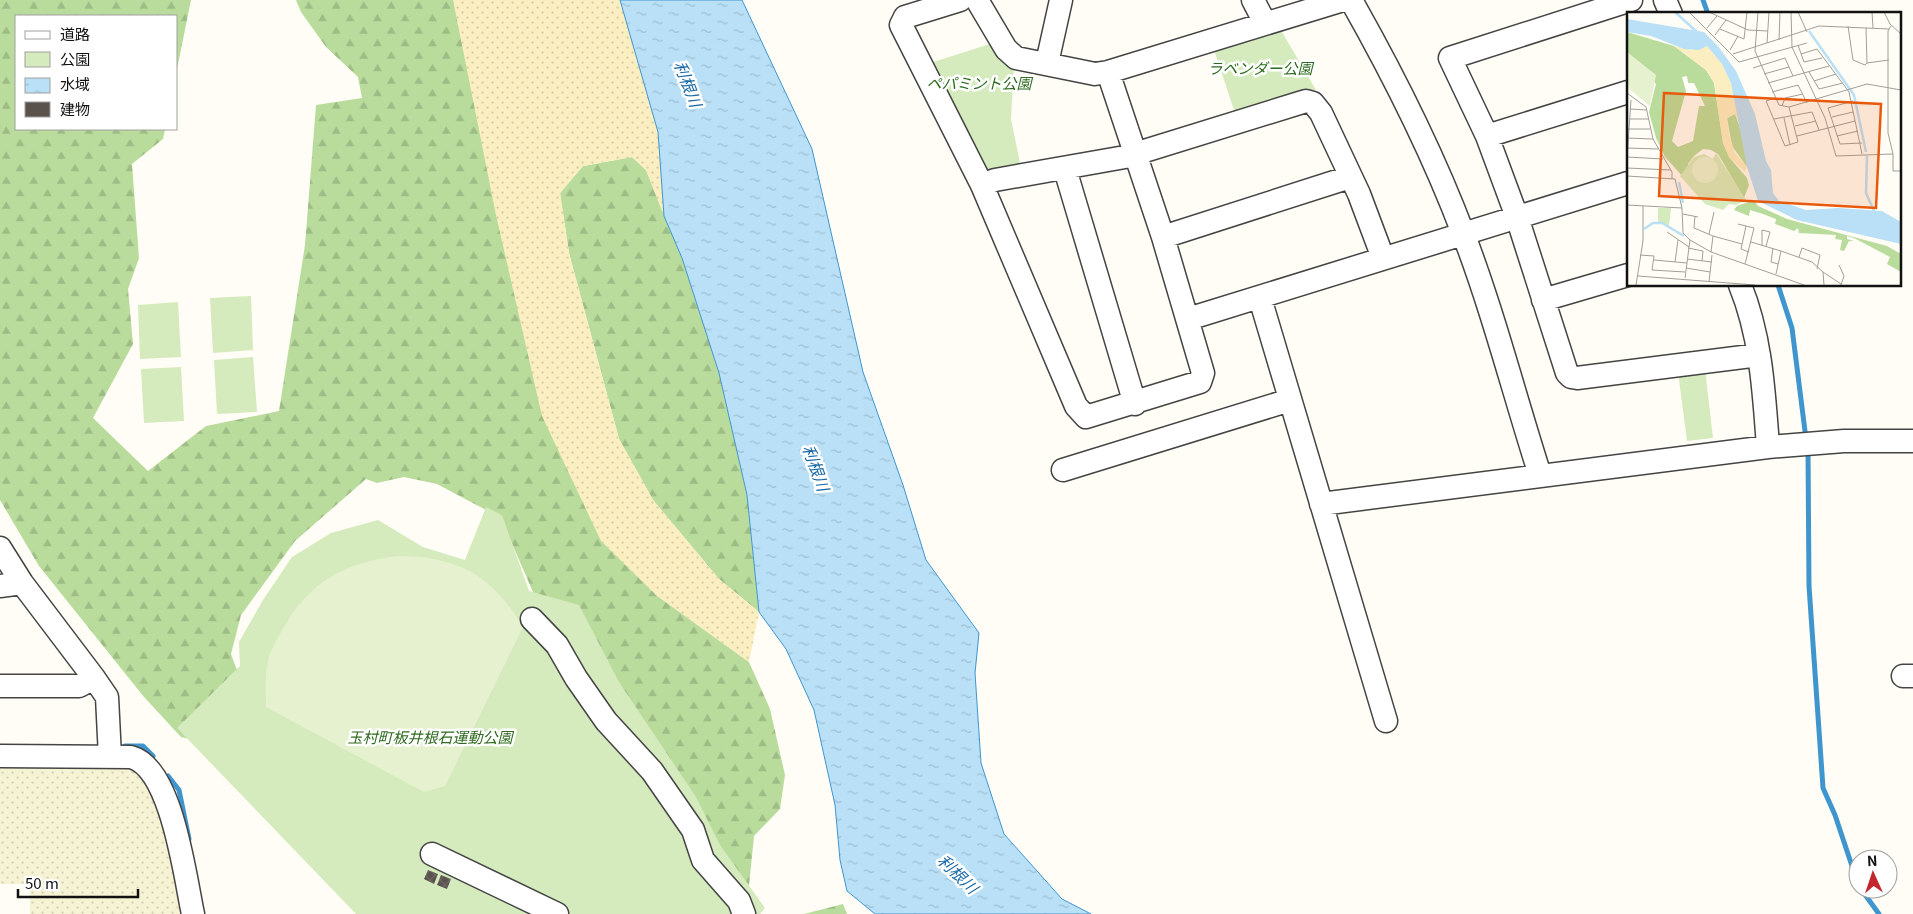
<svg xmlns="http://www.w3.org/2000/svg" width="1913" height="914" font-family="Georgia,'Noto Sans JP',serif">
<style>
.farmland{fill:url(#farmland-dots)}
.forest{fill:url(#forest-firs)}
.sand{fill:url(#sand-dots)}
.park{fill:#d5ebbd}
.pitch{fill:#e6f2cf}
.water{fill:url(#water-ripples);stroke:#3f96cf}
.lines{fill:none;stroke-linecap:round;stroke-linejoin:round}
.stream{stroke:#3f96cf;stroke-width:5}
.building{fill:url(#building-cross-hatch)}
.minor-casing{stroke:#444;stroke-width:25}
.minor{stroke:#fff;stroke-width:22}
.labels{text-anchor:middle;stroke-width:5;stroke-linejoin:round;paint-order:stroke}
.park-label{font-size:15px;font-style:italic;fill:#2f6b1f;stroke:#fff}
.water-label{font-size:16px;font-style:italic;fill:#1768a6;stroke:#fff}
.inset-river{fill:none;stroke:#b9e0f7;stroke-width:2.5}
.inset-road{fill:none;stroke:#a09f9a;stroke-width:1}
.view{fill:#e8590c;fill-opacity:0.15;stroke:#e8590c;stroke-width:2.5}
.inset-edge{fill:none;stroke:#111;stroke-width:2.5}
</style>
<defs>
<pattern id="farmland-dots" width="8" height="8" patternUnits="userSpaceOnUse" patternTransform="scale(1.25)"><rect width="8" height="8" fill="#f6f3d4"/><path d="M2 2h.1M6 6h.1" fill="none" stroke="#d2cfb5" stroke-width="1.8" stroke-linecap="round"/></pattern>
<pattern id="forest-firs" width="22" height="20" patternUnits="userSpaceOnUse" patternTransform="scale(1.25)"><rect width="22" height="20" fill="#b9dc9c"/><path d="M5 1l3.5 6h-7zM16 11l3.5 6h-7z" fill="#9ebc85"/></pattern>
<pattern id="sand-dots" width="8" height="8" patternUnits="userSpaceOnUse" patternTransform="scale(1.25)"><rect width="8" height="8" fill="#fbeec1"/><path d="M2 2h.1M6 6h.1" fill="none" stroke="#d6cba5" stroke-width="1.8" stroke-linecap="round"/></pattern>
<pattern id="water-ripples" width="26" height="14" patternUnits="userSpaceOnUse" patternTransform="scale(1.25)"><rect width="26" height="14" fill="#b9e0f7"/><path d="M2 4q2-2 4 0t4 0M15 11q2-2 4 0t4 0" fill="none" stroke="#9ebfd3"/></pattern>
<pattern id="building-cross-hatch" width="8" height="8" patternUnits="userSpaceOnUse" patternTransform="scale(1.25)"><rect width="8" height="8" fill="#5a524d"/><path d="M0 0l8 8M0 8l8-8" fill="none" stroke="#6d6662"/></pattern>
</defs>
<rect width="100%" height="100%" fill="#fffdf5"/>
<path class="farmland" d="M0,763L134,764L153,786L187,914H30V884H0Z"/>
<path class="forest" d="M0,0H191L176,74V16H16V129H165L163,139L132,164L139,258L128,289L133,344L93,418L148,471L206,426L279,411L305,245L316,105L362,98L358,77L326,47L301,12L296,0H455L656,595L749,662L770,709L785,775L780,809L754,836L749,886L539,606L501,518L437,484L404,477L377,483L366,479L295,541L241,615L231,654L248,700L214,745L181,737L144,697L39,566L0,500Z
M632,157L646,170L682,258L719,373L747,495L759,612L719,579L653,500L619,439L569,253L560,193L583,166Z
M843,904L847,914H804Z"/>
<path class="sand" d="M453,0H620L658,132L664,216L646,170L632,157L583,166L560,193L569,253L619,439L653,500L719,579L759,612L749,662L656,595L601,541L542,416L496,215Z"/>
<path class="park" d="M1279,27L1316,90L1235,113L1213,47Z
M993,43L1014,64L1011,119L1021,168L993,173L984,169L930,63Z
M251,296L253,350L213,353L210,298Z
M178,302L181,357L140,359L138,305Z
M253,357L257,412L217,414L214,360Z
M181,367L184,421L144,423L141,369Z
M1705,369L1713,438L1687,441L1678,372Z
M486,507L502,515L529,591L579,605L619,682L696,797L720,845L765,908L760,914H356L177,728L240,666L239,642L263,600L292,557L331,533L378,520L423,547L465,560Z"/>
<path class="pitch" d="M397,556C457,556 492,575 523,627L445,786L424,792L266,707C266,692 265,675 268,661C270,650 277,639 283,629C309,582 344,563 397,556Z"/>
<path class="water" d="M620,0H742L812,149L863,372L903,485L926,560L979,633L975,673L981,763L1004,834L1062,899L1091,914H875L847,891L840,860L835,805L814,710L786,649L759,612L747,495L719,373L682,258L664,216L658,132Z"/>
<g class="lines">
<path class="stream" d="M1703,0L1708,14
M1778,285L1792,328L1806,439
M1808,450L1809,586L1823,788L1835,815L1858,884
M125,746H143L153,756
M168,776L179,790L189,839
M1861,889L1879,914"/>
</g>
<path class="building" d="M428,870L438,874L434,884L424,879Z
M441,875L451,879L447,889L437,885Z"/>
<g class="lines">
<g class="minor-casing">
<path id="minor" d="M960,0L905,17L901,25L982,185L1076,406L1086,417L1200,382L1203,373L1163,237L1108,72
M977,0L1006,49L1016,58L1095,74L1108,72L1343,0
M1253,0L1265,23
M1351,0C1394,76 1432,151 1463,233C1493,311 1514,394 1540,475
M1631,0L1450,58L1487,136L1517,217L1567,373L1571,377L1577,378L1759,355
M1665,0L1671,14
M1047,63L1061,0
M1487,136L1628,92
M1065,169L1135,404
M982,185L995,180L1125,157L1306,101L1313,103L1321,113L1359,194L1383,258
M1163,237L1350,177
M1740,285C1761,336 1764,392 1768,447
M1260,298L1386,721
M1543,300L1628,275
M1188,319L1628,183
M1063,470L1290,400
M1321,504L1768,447L1844,441H1913
M0,548L22,583L94,678L107,697L110,757
M0,586L22,583
M532,619L557,645L576,678L606,721L652,771L693,830L703,860L739,901L744,914
M1903,676H1913
M0,686H79L94,678
M0,756L131,757C172,768 185,877 193,914
M432,854L557,914"/>
</g>
<use href="#minor" class="minor"/>
</g>
<g class="labels">
<g class="park-label">
<text x="1260" y="74">ラベンダー公園</text>
<text x="979" y="89">ペパミント公園</text>
<text x="430" y="743">玉村町板井根石運動公園</text>
</g>
<g class="water-label">
<text transform="translate(688 84) rotate(69)" y="6">利根川</text>
<text transform="translate(816 468) rotate(70)" y="6">利根川</text>
<text transform="translate(958 874) rotate(44)" y="6">利根川</text>
</g>
</g>
<g transform="translate(1627 12)">
<rect width="274" height="274" fill="#fffdf5"/>
<path d="M31,196H44L42,214L31,210Z" fill="#d5ebbd"/>
<path d="M0,20L47,34L79,58L87,71L96,131L102,145L120,166L122,173L117,186L91,142L84,138L76,137L67,144L61,152V161L57,166L38,145L29,126L22,100L29,72L0,40ZM60,64L61,71H67L78,94H72L66,129L51,135L45,129L59,79L55,65ZM108,102L117,127L120,155L105,134L100,106ZM127,188L131,194L160,207L260,234L274,242V260L260,252L263,245L227,226L220,224V227L227,229H222L217,239L213,238L215,228L208,227L209,223L172,221L171,216L167,219L148,212L149,207L136,202L123,198L122,204L107,198L110,194Z" fill="#b9dc9c" fill-rule="evenodd"/>
<path d="M47,34L66,38L80,34L95,52L104,71L111,99V109L108,102L100,106L102,122L108,141L120,155L118,160L102,145L96,131L87,70L79,58Z" fill="#fbeec1"/>
<path d="M89,141L119,188L109,193L102,192L96,198L78,192L53,164L67,145L77,142L86,147Z" fill="#d5ebbd"/>
<path d="M0,40L29,63L23,94L0,75ZM65 158a13 13 0 1 1 26 0a13 13 0 1 1-26 0Z" fill="#e6f2cf"/>
<path d="M0,7L77,20L91,34L109,59L128,102L139,149L144,158L146,181L152,189L179,198L211,196L255,199L274,210V232L170,208L131,189L120,155L104,71L95,52L80,34L72,38L57,37L24,24L0,20Z" fill="#b9e0f7"/>
<path class="inset-river" d="M48,0L70,20M182,19L227,83L239,140M240,144L239,181L247,199M52,170L56,191M17,217L26,211H35L57,224"/>
<path class="inset-road" d="M62,0L112,50L180,31M82,0L121,18L141,19M131,0L128,39L152,93L162,95L240,72L274,78M164,0L165,35L198,106L209,144L266,142V159H274M171,0L180,20M245,0L246,16M257,0L263,12L274,22M221,14L226,48L238,53L240,51M264,14L261,19V121L266,142M80,16L90,4M239,16L240,51L262,48M93,17L117,27L120,0M88,23L99,8M152,28L153,0M140,31L142,0M171,33L177,50L195,46M103,38L111,24M106,42L192,14L262,17M174,42L190,37L222,80L235,142M126,56L158,46L166,64M182,60L192,77L216,71M137,62L162,55M187,69L209,62M141,71L202,54M145,80L171,73L180,91M0,81L19,95L26,127L45,160V167M148,86L139,89L158,134L171,130L162,95M226,89L201,96L213,132L235,131M155,94L158,86L176,82M3,97L20,98M205,105L226,100M157,106L163,133M3,107H22M147,107L185,100L192,118M168,114L189,109M0,117H23M170,124L228,109M210,124L231,119M0,126L26,127M0,136L31,137M0,145L36,147M0,147L4,88M0,156L44,158M0,164L48,167L55,196L56,221L63,228L84,240L177,273M0,193L55,196M56,202L71,205M68,204L67,216L86,224L84,240M111,212L127,216L118,252M119,214L114,237L122,240M40,220L62,235M82,222L87,200M86,224L115,232M124,230L154,239M135,233V218L143,220L139,234M61,236L76,239L75,249M146,236L144,250L151,252M13,243L27,244L25,258L58,260M172,245L175,236L193,243L190,257M60,247L85,250M27,248L60,251M48,250L51,228M212,253L217,264L214,273M59,256L83,260M196,260L214,272M149,262L154,239L185,250L196,260L197,273M11,264L128,273M58,266L63,228M82,270L85,243M9,273L16,229V194"/>
<path class="view" d="M37,81L254,92L249,196L32,184Z"/>
<rect width="274" height="274" class="inset-edge"/>
</g>
<rect x="15" y="15" width="162" height="115" fill="#ffffff" stroke="#a0a0a0"/>
<rect x="25" y="31" width="25" height="8" fill="#ffffff" stroke="#a0a0a0"/>
<text x="60" y="40" font-size="15" fill="#111111">道路</text>
<rect x="25" y="52" width="25" height="15" fill="#d5ebbd" stroke="#a0a0a0"/>
<text x="60" y="65" font-size="15" fill="#111111">公園</text>
<rect x="25" y="78" width="25" height="15" fill="url(#water-ripples)" stroke="#a0a0a0"/>
<text x="60" y="90" font-size="15" fill="#111111">水域</text>
<rect x="25" y="102" width="25" height="15" fill="#5a524d" stroke="#a0a0a0"/>
<text x="60" y="115" font-size="15" fill="#111111">建物</text>
<g transform="translate(1873 874) rotate(357)"><circle r="24" fill="#ffffff" stroke="#a0a0a0"/>
<path d="M0-4L9 19L0 12L-9 19Z" fill="#c4262e"/>
<text y="-8" font-size="14" font-weight="bold" text-anchor="middle" fill="#111111">N</text>
</g>
<path d="M18 889v8h120v-8" fill="none" stroke="#111111" stroke-width="2.5"/>
<text x="25" y="889" font-size="15" fill="#111111" stroke="#ffffff" stroke-width="4" paint-order="stroke">50 m</text>
</svg>
